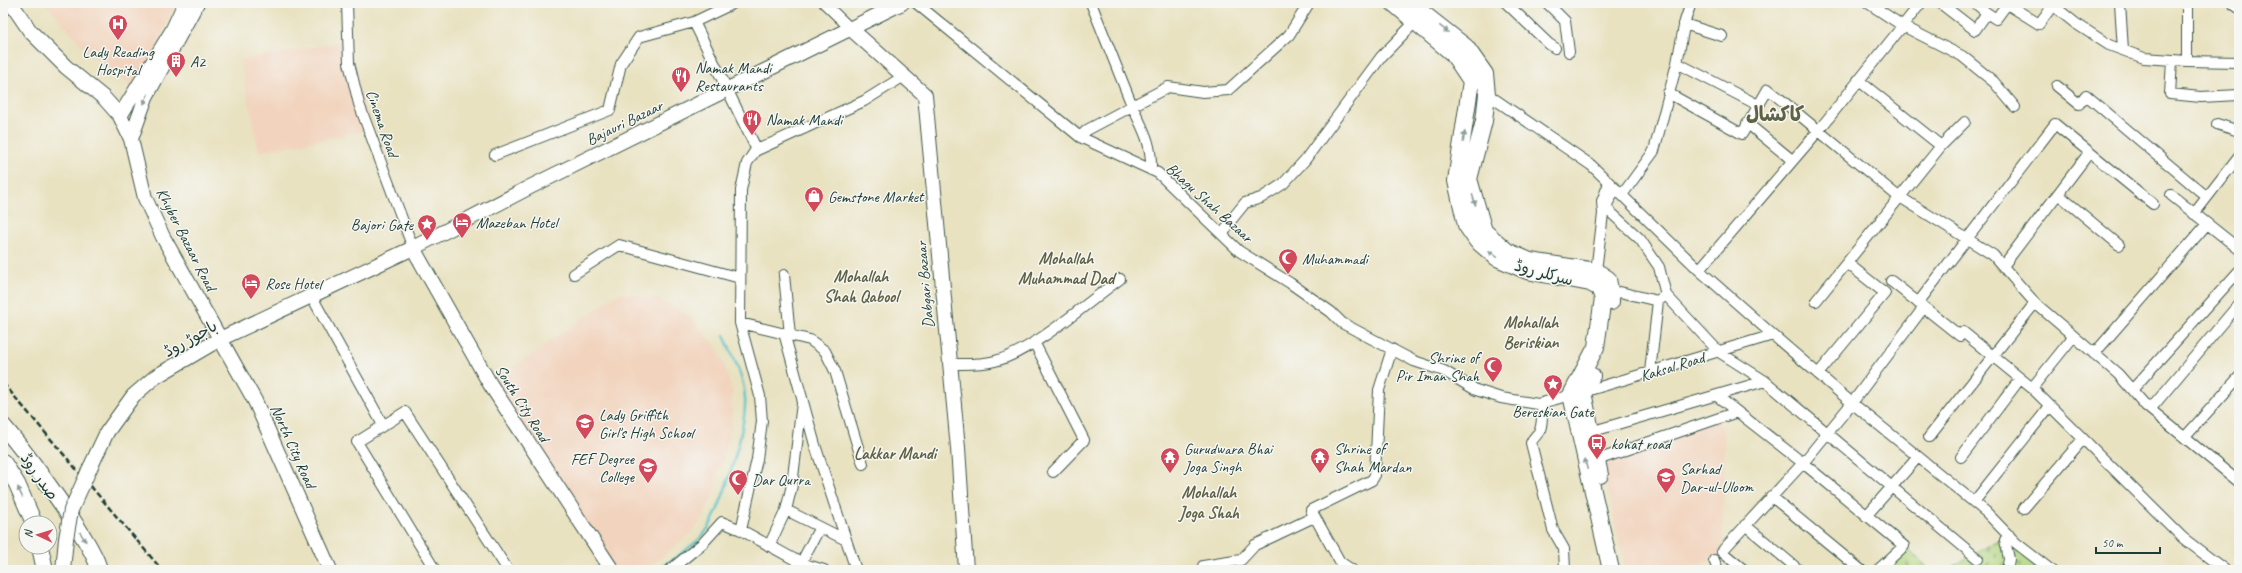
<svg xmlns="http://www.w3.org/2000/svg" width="2242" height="573" font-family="Caveat,'Playpen Sans Arabic',sans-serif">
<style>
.built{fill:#f2d4be}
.cemetery{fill:url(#cemetery-stones);stroke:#678858}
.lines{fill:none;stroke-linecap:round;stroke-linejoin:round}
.stream{stroke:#54c2c9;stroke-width:2.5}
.street-casing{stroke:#3d5649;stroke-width:12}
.secondary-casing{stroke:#3d5649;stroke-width:16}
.primary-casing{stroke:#3d5649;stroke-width:18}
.street{stroke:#fff;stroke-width:10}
.secondary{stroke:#fff;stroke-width:14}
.primary{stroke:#fff;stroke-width:16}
.rail{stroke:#1f3d34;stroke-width:2.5;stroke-dasharray:6 3;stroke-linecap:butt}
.secondary-bridge-casing{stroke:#3d5649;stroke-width:16;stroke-linecap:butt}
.secondary-bridge{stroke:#fff;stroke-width:14}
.oneway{fill:#8f9e9a}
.labels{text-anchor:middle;stroke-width:3;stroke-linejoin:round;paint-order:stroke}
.poi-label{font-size:16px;fill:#1f3d34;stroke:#f6f6f2;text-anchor:start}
.street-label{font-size:16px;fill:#1f3d34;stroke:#f6f6f2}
.neighbourhood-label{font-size:17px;font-weight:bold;fill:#5f6244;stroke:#f6f6f2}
.district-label{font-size:20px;font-weight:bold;fill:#5f6244;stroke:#f6f6f2}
</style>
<defs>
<pattern id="cemetery-stones" width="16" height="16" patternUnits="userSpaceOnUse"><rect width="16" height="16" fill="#afd47d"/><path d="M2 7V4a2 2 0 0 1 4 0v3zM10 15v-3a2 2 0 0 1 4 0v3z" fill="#8ead67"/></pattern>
</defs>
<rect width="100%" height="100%" fill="#f6f6f2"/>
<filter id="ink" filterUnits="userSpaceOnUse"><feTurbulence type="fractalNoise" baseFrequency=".025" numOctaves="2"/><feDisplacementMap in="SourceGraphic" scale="8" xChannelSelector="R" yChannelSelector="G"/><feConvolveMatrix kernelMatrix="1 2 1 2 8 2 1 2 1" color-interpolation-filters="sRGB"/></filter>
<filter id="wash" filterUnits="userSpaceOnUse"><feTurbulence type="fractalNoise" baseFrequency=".012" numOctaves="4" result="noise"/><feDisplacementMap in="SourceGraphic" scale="16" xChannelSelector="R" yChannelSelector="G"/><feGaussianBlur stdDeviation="0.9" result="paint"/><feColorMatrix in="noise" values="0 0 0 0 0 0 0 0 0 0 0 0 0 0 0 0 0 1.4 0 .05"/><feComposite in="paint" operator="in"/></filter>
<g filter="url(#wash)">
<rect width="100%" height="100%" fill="#e9e2c1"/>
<path class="built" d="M46,3H176L136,90L84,48Z
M348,41L369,130L259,152L240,60Z
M623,293L646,296L663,301L690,317L714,344L723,360L733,393L731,428L712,497L703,518L691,534L645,570H612L490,384L618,294Z
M1717,415L1725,440L1722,552L1714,560L1682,570H1626L1600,458Z"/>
<path class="cemetery" d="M2002,538L2051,570H1946Z
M1903,545L1931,570H1878Z"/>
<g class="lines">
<path class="stream" d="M658,570C673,559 692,548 704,534C721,514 747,425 745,398C744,376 732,355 724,335"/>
</g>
</g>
<g filter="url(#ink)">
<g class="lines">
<g class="street-casing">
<path id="street" d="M347,3L349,63L359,104L413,248
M824,3L851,29
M916,3L1080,137L1158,173L1239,251L1290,283L1331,312L1342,323L1414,361L1444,371L1476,390L1501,398L1538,404L1571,395
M1091,3C1104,35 1116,66 1129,98C1140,126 1152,138 1151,170
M1506,3L1549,44L1555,48
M1547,3L1565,21L1569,52
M1868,3L1903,26L1962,56L1994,82L2015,107
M1940,3L1975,30L1987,13L1996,19L2007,4L2039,24L2053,5
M1975,3L1987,13
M2050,3L2075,23L2109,45L2144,58L2187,61L2239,62
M2120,3L2123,50
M2232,3L2239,8
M694,22L757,150
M1684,24L1722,36
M2172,61L2170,94L2201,97L2239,95
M2187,61V3
M1677,63L1758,105
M1858,80L1941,146
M2057,86L2079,104L2086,95L2207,197
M1668,93L1742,134L1768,89L1895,194L1993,255L2035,303L2118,374L2146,406L2239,482
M1487,94L1591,165L1699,270L1773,335L1852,403L1986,512L2016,543L2051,570
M1747,123L1792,160
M2217,124L2239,131
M1080,137L1087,130L1168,87L1203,92L1228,90L1289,35L1309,3
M495,155L610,110L621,64L639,37L694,22L734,3
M1616,189L1607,204L1608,210L1640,239L1659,267L1666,295L1719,352L1765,381L1978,559
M2058,194L2119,245
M1622,195L1654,151L1677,63L1685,21L1691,3
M2171,195L2239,249
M2194,214L2239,156
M1223,234L1232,219L1245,203L1261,198L1283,184L1305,160L1381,57L1415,22
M2003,266L2089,153
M1699,270L1819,130L1921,3
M1596,271L1603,214L1602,201L1609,183
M574,274L619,245L740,278
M784,275L790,335
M1891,281L1960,336L1963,332L2032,388L2183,538L2225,570
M1611,296L1620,292L1658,301L1663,297
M312,297L383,425
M1816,301L1941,146L1965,122
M1918,303L2055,124L2153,204
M740,323L810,340L825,351L835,371L863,464
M784,333L815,445L856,570
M1034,342L1084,440L1053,472
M2094,354L2207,224
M949,364C964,364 980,365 995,361C1032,352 1088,302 1120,279
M1650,372L1658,301
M1818,374L1885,293L1847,263
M2032,388L2073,337
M2132,390L2239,271
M1583,392L1773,335
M1717,396L1803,463L1904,546L1878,570
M1542,403C1542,412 1543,422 1540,430C1538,435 1533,437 1531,443L1553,530L1564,549L1565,570
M2146,406L2154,405L2239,304
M1590,432L1765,381
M1929,437L2035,303
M2185,437L2239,377
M1961,457L2020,379
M1597,460L1737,412
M1771,496L1861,570
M1974,502L2050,406
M2024,508L2083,439
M786,510L846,540
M1866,516L1918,457
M1745,525L1799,570
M741,530L757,459L762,421L760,396L740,323L741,190L747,163L755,151L864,101L904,76
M769,546L786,510L792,485L802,403
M1714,560L1718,570
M801,563L820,527
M435,570L357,442L405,412L508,570
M670,570L703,543L722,522L741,530L801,563L824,570
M1202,570L1203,566L1241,560L1255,545L1314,517
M1352,570L1340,562L1311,510L1372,480L1375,475L1379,390L1392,349
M1744,570L1722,552L1724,549L1803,463L1852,403L1924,307
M2007,570L2009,559L2005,540L2009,535"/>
</g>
<g class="secondary-casing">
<path id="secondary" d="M11,3L30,31L66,67L104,98L120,116L131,139L145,198L163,237L255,401L330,570
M851,29L925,95L958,448L966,570
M120,116L172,31L185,3
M131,139L146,97L197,3
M413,248L490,384L612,570
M90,468L107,432L133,396L155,377L220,339L413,248L530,187L902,3
M63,570L66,539"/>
</g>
<g class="primary-casing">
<path id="primary" d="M1393,3L1453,54L1471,81L1456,181L1466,225L1477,241L1497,258L1527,271L1590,283L1599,288L1603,298L1596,347L1571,395L1611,570
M1410,3L1466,47L1485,74L1487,94L1484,121L1469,179L1484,231L1507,251L1530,261L1596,271L1608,279L1611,296V302
M1592,376L1583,392L1600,475
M3,426C22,448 96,546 99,570
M3,462L17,484L34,523
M40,547L45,570"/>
</g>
<use href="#street" class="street"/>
<use href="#secondary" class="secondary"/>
<use href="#primary" class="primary"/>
<path class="rail" d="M3,383L162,570"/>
<g class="secondary-bridge-casing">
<path id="secondary-bridge" d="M66,539L71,510L90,468"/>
</g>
<use href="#secondary-bridge" class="secondary-bridge"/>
</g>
<defs><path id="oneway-solid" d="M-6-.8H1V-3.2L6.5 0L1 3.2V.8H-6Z"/></defs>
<g class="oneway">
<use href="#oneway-solid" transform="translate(1444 29) rotate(38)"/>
<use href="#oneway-solid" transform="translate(146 99) rotate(113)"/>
<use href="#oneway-solid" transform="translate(1464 137) rotate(-81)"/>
<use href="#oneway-solid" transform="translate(1474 200) rotate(73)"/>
<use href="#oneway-solid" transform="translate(1493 254) rotate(-144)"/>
<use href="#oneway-solid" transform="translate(1586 464) rotate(-103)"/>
<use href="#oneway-solid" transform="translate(20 492) rotate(-114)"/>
<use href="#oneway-solid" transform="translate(83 537) rotate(58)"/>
</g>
</g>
<defs>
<g id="hospital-pin" transform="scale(1)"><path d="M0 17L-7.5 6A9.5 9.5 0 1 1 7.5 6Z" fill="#d1495b" stroke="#f6f6f2"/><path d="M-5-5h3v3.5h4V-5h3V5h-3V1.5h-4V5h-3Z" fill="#fff"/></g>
<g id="building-pin" transform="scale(1)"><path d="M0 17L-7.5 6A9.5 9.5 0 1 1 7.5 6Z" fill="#d1495b" stroke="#f6f6f2"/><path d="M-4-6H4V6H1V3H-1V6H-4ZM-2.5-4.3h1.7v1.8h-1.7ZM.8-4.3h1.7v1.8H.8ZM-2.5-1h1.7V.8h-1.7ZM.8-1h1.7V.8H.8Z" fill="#fff"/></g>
<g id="restaurant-pin" transform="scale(1)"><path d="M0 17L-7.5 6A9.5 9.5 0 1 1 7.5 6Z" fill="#d1495b" stroke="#f6f6f2"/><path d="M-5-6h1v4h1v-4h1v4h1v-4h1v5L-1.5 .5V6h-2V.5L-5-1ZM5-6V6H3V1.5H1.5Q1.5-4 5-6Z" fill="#fff"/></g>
<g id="shop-pin" transform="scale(1)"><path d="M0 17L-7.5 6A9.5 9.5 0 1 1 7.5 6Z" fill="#d1495b" stroke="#f6f6f2"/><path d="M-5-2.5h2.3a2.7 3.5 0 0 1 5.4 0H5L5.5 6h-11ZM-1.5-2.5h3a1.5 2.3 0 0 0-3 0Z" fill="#fff"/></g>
<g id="hotel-pin" transform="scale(1)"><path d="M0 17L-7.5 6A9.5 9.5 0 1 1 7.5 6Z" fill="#d1495b" stroke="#f6f6f2"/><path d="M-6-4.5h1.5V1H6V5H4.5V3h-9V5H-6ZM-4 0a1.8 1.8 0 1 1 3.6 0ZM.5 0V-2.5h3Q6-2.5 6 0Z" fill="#fff"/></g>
<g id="sight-pin" transform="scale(1)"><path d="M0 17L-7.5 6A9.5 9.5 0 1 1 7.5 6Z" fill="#d1495b" stroke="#f6f6f2"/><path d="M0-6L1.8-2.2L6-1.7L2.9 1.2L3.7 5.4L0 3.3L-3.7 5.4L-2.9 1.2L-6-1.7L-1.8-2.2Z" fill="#fff"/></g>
<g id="mosque-pin" transform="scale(1)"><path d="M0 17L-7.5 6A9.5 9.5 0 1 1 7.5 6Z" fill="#d1495b" stroke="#f6f6f2"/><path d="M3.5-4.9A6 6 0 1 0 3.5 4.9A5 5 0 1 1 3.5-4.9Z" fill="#fff"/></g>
<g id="school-pin" transform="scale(1)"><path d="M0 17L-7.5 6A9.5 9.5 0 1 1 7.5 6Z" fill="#d1495b" stroke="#f6f6f2"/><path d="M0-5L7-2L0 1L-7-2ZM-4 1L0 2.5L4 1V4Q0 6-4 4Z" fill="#fff"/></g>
<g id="bus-pin" transform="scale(1)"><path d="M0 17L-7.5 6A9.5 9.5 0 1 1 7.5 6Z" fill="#d1495b" stroke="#f6f6f2"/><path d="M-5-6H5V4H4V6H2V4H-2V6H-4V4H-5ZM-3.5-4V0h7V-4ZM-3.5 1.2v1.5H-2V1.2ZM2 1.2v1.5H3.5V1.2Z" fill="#fff"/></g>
<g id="temple-pin" transform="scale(1)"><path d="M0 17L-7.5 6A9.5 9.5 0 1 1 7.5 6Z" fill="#d1495b" stroke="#f6f6f2"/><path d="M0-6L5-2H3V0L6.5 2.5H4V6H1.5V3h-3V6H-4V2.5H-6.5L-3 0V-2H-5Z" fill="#fff"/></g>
</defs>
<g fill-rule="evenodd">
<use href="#hospital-pin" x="118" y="24"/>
<use href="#building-pin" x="176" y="61"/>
<use href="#restaurant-pin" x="681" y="76"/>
<use href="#restaurant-pin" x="752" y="119"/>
<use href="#shop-pin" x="814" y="196"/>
<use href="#hotel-pin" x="462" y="222"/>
<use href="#sight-pin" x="427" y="224"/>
<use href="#mosque-pin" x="1288" y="258"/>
<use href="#hotel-pin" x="251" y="283"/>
<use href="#mosque-pin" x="1493" y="366"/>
<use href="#sight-pin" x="1553" y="384"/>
<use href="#school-pin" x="585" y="423"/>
<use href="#bus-pin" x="1597" y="443"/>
<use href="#temple-pin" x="1170" y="457"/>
<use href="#temple-pin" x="1320" y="457"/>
<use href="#school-pin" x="648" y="467"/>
<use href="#school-pin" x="1666" y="477"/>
<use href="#mosque-pin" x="738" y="479"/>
</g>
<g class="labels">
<g class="poi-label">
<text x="118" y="57" text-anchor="middle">Lady Reading<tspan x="118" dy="18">Hospital</tspan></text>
<text x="190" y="67">A2</text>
<text x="695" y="73">Namak Mandi<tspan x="695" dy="18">Restaurants</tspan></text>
<text x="766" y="125">Namak Mandi</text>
<text x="828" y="202">Gemstone Market</text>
<text x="476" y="228">Mazeban Hotel</text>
<text x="413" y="230" text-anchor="end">Bajori Gate</text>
<text x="1302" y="264">Muhammadi</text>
<text x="265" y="289">Rose Hotel</text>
<text x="1479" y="363" text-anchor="end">Shrine of<tspan x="1479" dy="18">Pir Iman Shah</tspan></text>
<text x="1553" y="417" text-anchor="middle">Bereskian Gate</text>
<text x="599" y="420">Lady Griffith<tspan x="599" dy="18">Girl's High School</tspan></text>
<text x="1611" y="449">kohat road</text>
<text x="1184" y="454">Gurudwara Bhai<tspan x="1184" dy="18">Joga Singh</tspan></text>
<text x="1334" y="454">Shrine of<tspan x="1334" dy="18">Shah Mardan</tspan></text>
<text x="634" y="464" text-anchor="end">FEF Degree<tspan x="634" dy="18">College</tspan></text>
<text x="1680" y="474">Sarhad<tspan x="1680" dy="18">Dar-ul-Uloom</tspan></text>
<text x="752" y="485">Dar Qurra</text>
</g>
<g class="street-label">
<text transform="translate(624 122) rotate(-26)" y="6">Bajauri Bazaar</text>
<text transform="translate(383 123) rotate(71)" y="6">Cinema Road</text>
<text transform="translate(1210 202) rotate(42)" y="6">Bhagu Shah Bazaar</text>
<text transform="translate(187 239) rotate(63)" y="6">Khyber Bazaar Road</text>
<text transform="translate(1544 272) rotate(15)" y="6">سرکلر روڈ</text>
<text transform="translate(924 285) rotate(-95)" y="6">Dabgari Bazaar</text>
<text transform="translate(190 338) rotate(-29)" y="6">باجوڑ روڈ</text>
<text transform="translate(1672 366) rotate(-17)" y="6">Kaksal Road</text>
<text transform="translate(523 403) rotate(58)" y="6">South City Road</text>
<text transform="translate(294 446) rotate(66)" y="6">North City Road</text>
<text transform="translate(40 476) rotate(55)" y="6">صدر روڈ</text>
</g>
<g class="neighbourhood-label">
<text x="1066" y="264">Mohallah<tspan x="1066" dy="20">Muhammad Dad</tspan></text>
<text x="861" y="282">Mohallah<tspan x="861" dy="20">Shah Qabool</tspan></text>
<text x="1531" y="328">Mohallah<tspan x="1531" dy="20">Beriskian</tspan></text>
<text x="895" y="459">Lakkar Mandi</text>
<text x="1209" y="498">Mohallah<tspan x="1209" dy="20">Joga Shah</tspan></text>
</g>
<g class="district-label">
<text x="1775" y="121">کاکشال</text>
</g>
</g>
<rect width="2242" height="573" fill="none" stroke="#f6f6f2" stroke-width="16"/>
<g transform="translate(38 535) rotate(274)"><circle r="19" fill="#f6f6f2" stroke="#a0aca6"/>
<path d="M0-3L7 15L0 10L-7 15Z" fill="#d1495b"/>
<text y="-6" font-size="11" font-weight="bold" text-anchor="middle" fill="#1f3d34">N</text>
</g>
<path d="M2096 547v6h64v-6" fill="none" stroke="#1f3d34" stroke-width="2"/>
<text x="2102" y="547" font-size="12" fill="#1f3d34" stroke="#f6f6f2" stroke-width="3" paint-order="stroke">50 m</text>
</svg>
